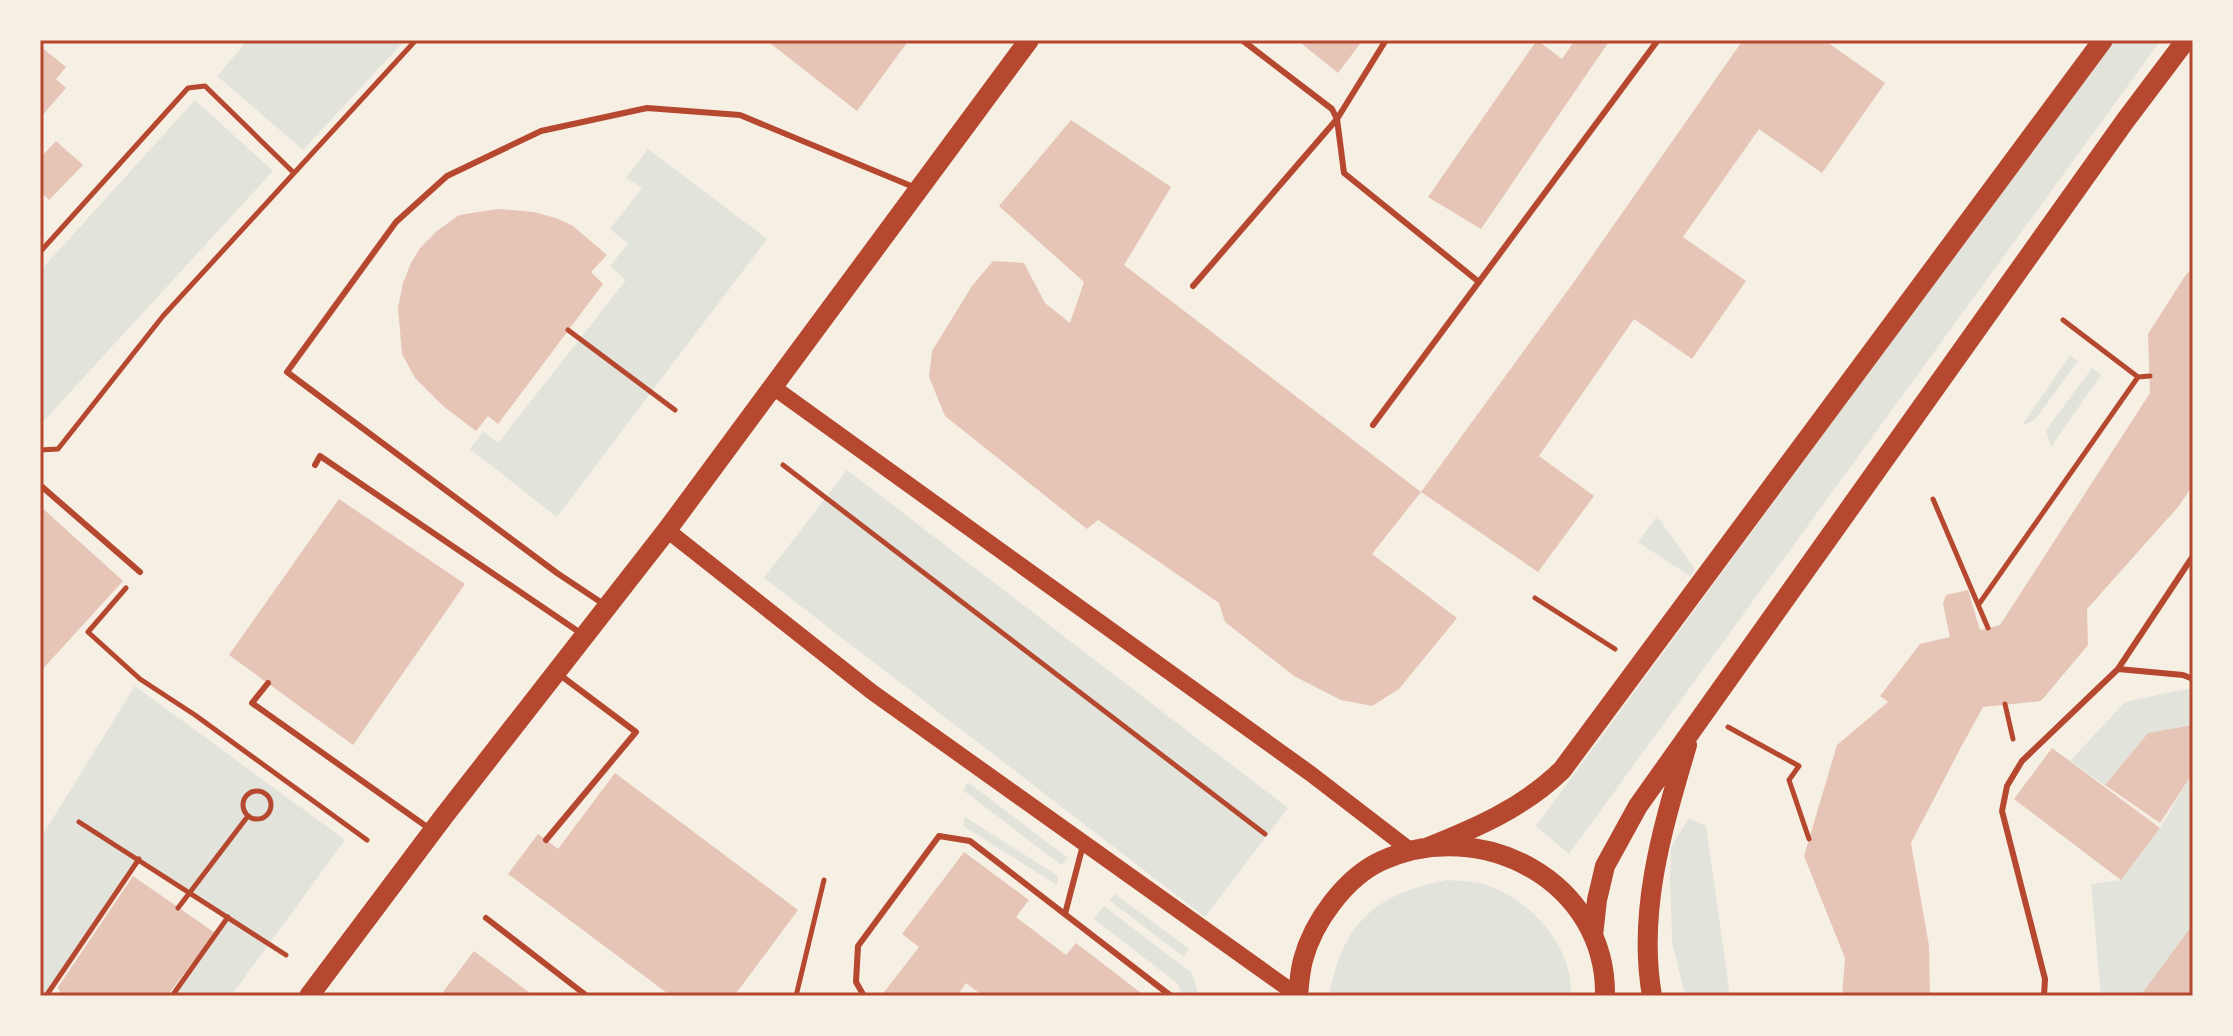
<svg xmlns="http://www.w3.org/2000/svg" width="2233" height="1036" font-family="'Sofia Sans Condensed',sans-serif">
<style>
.green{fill:#e2e4dc}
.building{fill:#e6c5b7}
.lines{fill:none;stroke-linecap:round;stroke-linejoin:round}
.path{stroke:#b5482f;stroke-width:5}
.service{stroke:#b5482f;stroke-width:6}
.secondary{stroke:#b5482f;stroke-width:16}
.primary{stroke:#b5482f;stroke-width:20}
.neatline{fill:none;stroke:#b5482f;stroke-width:3}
</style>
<rect width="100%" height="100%" fill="#f6efe4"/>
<path class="green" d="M248,40H405L303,150L217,76Z
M2113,40H2161L1569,854L1536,826Z
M195,100L273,171L40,425V271Z
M648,149L767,239L557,517L470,449L483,431L498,443L626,280L610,266L628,244L610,229L642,188L626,178Z
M2070,355L2078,361L2035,420L2022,425Z
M2092,368L2101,375L2051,447L2046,430Z
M847,470L1288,808L1205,917L764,578Z
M1657,516L1695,569L1690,576L1638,542Z
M135,686L345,840L231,996H172L228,917L139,858L46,996H40V839Z
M2186,689L2193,691V725L2148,733L2105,785L2070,761L2125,702Z
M2189,779L2193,782V924L2140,996H2101L2091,884L2121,880L2160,828Z
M968,782L1068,858L1061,865L963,790Z
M965,817L1058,876L1057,885L963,826Z
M1689,818L1706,826L1730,996H1685L1672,941L1670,877L1671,847Z
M1446,880C1458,881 1472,881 1484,884C1530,899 1573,945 1571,996H1329C1343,923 1374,895 1446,880Z
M1115,894L1189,949L1184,957L1109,900Z
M1104,906L1192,973L1199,996H1181L1178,984L1094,919Z"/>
<path class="building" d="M766,40H909L857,111Z
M1297,40H1363L1338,73Z
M1537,40L1562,59L1575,40H1610L1481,229L1428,197Z
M1743,40H1828L1827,42L1885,83L1822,173L1759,129L1683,237L1746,281L1692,359L1634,319L1539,456L1594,496L1538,572L1421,492L1576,279Z
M40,46L66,67L56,79L66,88L40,118Z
M1071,120L1171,187L1124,265L1421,492L1372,554L1457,618L1399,689L1372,706L1341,700L1294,676L1225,622L1219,603L1098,520L1087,529L945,416L929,377L932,351L972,286L993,261L1024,263L1045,303L1070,323L1084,282L999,206Z
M56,141L83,165L49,200L40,191V158Z
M498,209L534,212L556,218L573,226L607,255L591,272L603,284L498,424L488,416L476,431L443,406L415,378L402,354L398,308L403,283L411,263L420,248L437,231L459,215Z
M2193,271V485L2178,507L2087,609L2088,645L2041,701L1983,707L1960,749L1911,843L1929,946L1930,996H1842L1845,958L1804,856L1837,745L1888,702L1880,696L1920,644L1950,637L1943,604L1946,595L1968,590L1980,630L2000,625L2150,393L2148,334L2187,273Z
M339,499L465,584L353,745L229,655Z
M40,506L123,581L40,672Z
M2193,725V782L2189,779L2160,823L2105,785L2148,733Z
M2052,748L2160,828L2121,880L2014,799Z
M615,773L798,910L734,996H671L508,874L538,834L558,849Z
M964,852L1029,900L1016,917L1066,955L1076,943L1145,996H983L966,983L957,996H881L919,947L902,934Z
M133,876L215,933L167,996H61L58,987Z
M2193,924V996H2140Z
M474,951L534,996H440Z"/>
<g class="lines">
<path class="path" d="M40,252L188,88L205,86L294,173
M2063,320L2138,377L2150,376
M568,330L675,410
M40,450L58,449L163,316L416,40
M783,465L1265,834
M1933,499L1988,628
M126,588L88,632L140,679L195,715L367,840
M1535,598L1615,649
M1979,604L2138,377
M2005,704L2013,739
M1728,727L1799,766L1789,780L1809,839
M243 805a14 14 0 1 1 28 0a14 14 0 1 1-28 0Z
M79,822L286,955
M178,908L248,816
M46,996L139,859
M172,996L228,917
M796,996L824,880"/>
<path class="service" d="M1386,40L1337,119L1344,173L1479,282
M1193,286L1337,119L1332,109L1242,40
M1373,425L1658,40
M315,465L320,456L582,634
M40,485L140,572
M605,605L557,573L287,372L396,222L447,176L541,131L647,108L740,115L916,188
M2118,669L2183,675L2193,679
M268,683L252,703L430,829
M546,840L636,732L560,675
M1065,914L1083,845
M486,918L587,996
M864,996L856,982L858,946L939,836L970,841L1171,996
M2044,996L2045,979L2002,811L2007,786L2022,761L2118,669L2193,556"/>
<path class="secondary" d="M773,387L1311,774L1410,850
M667,530L872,692L1297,995"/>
<path class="primary" d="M1426,848C1476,828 1523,808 1562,770L2103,40
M1593,936L1597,900L1605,866L1638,806L2125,121L2186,40
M309,996L444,816L667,530L1029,40
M1298,996C1299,984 1300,971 1303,960C1313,922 1345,878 1381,861C1481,815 1607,881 1605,996
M1652,996C1637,910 1663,827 1687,745"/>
</g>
<rect width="2233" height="1036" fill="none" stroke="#f6efe4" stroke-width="84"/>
<rect x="42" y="42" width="2149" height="952" class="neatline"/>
</svg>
